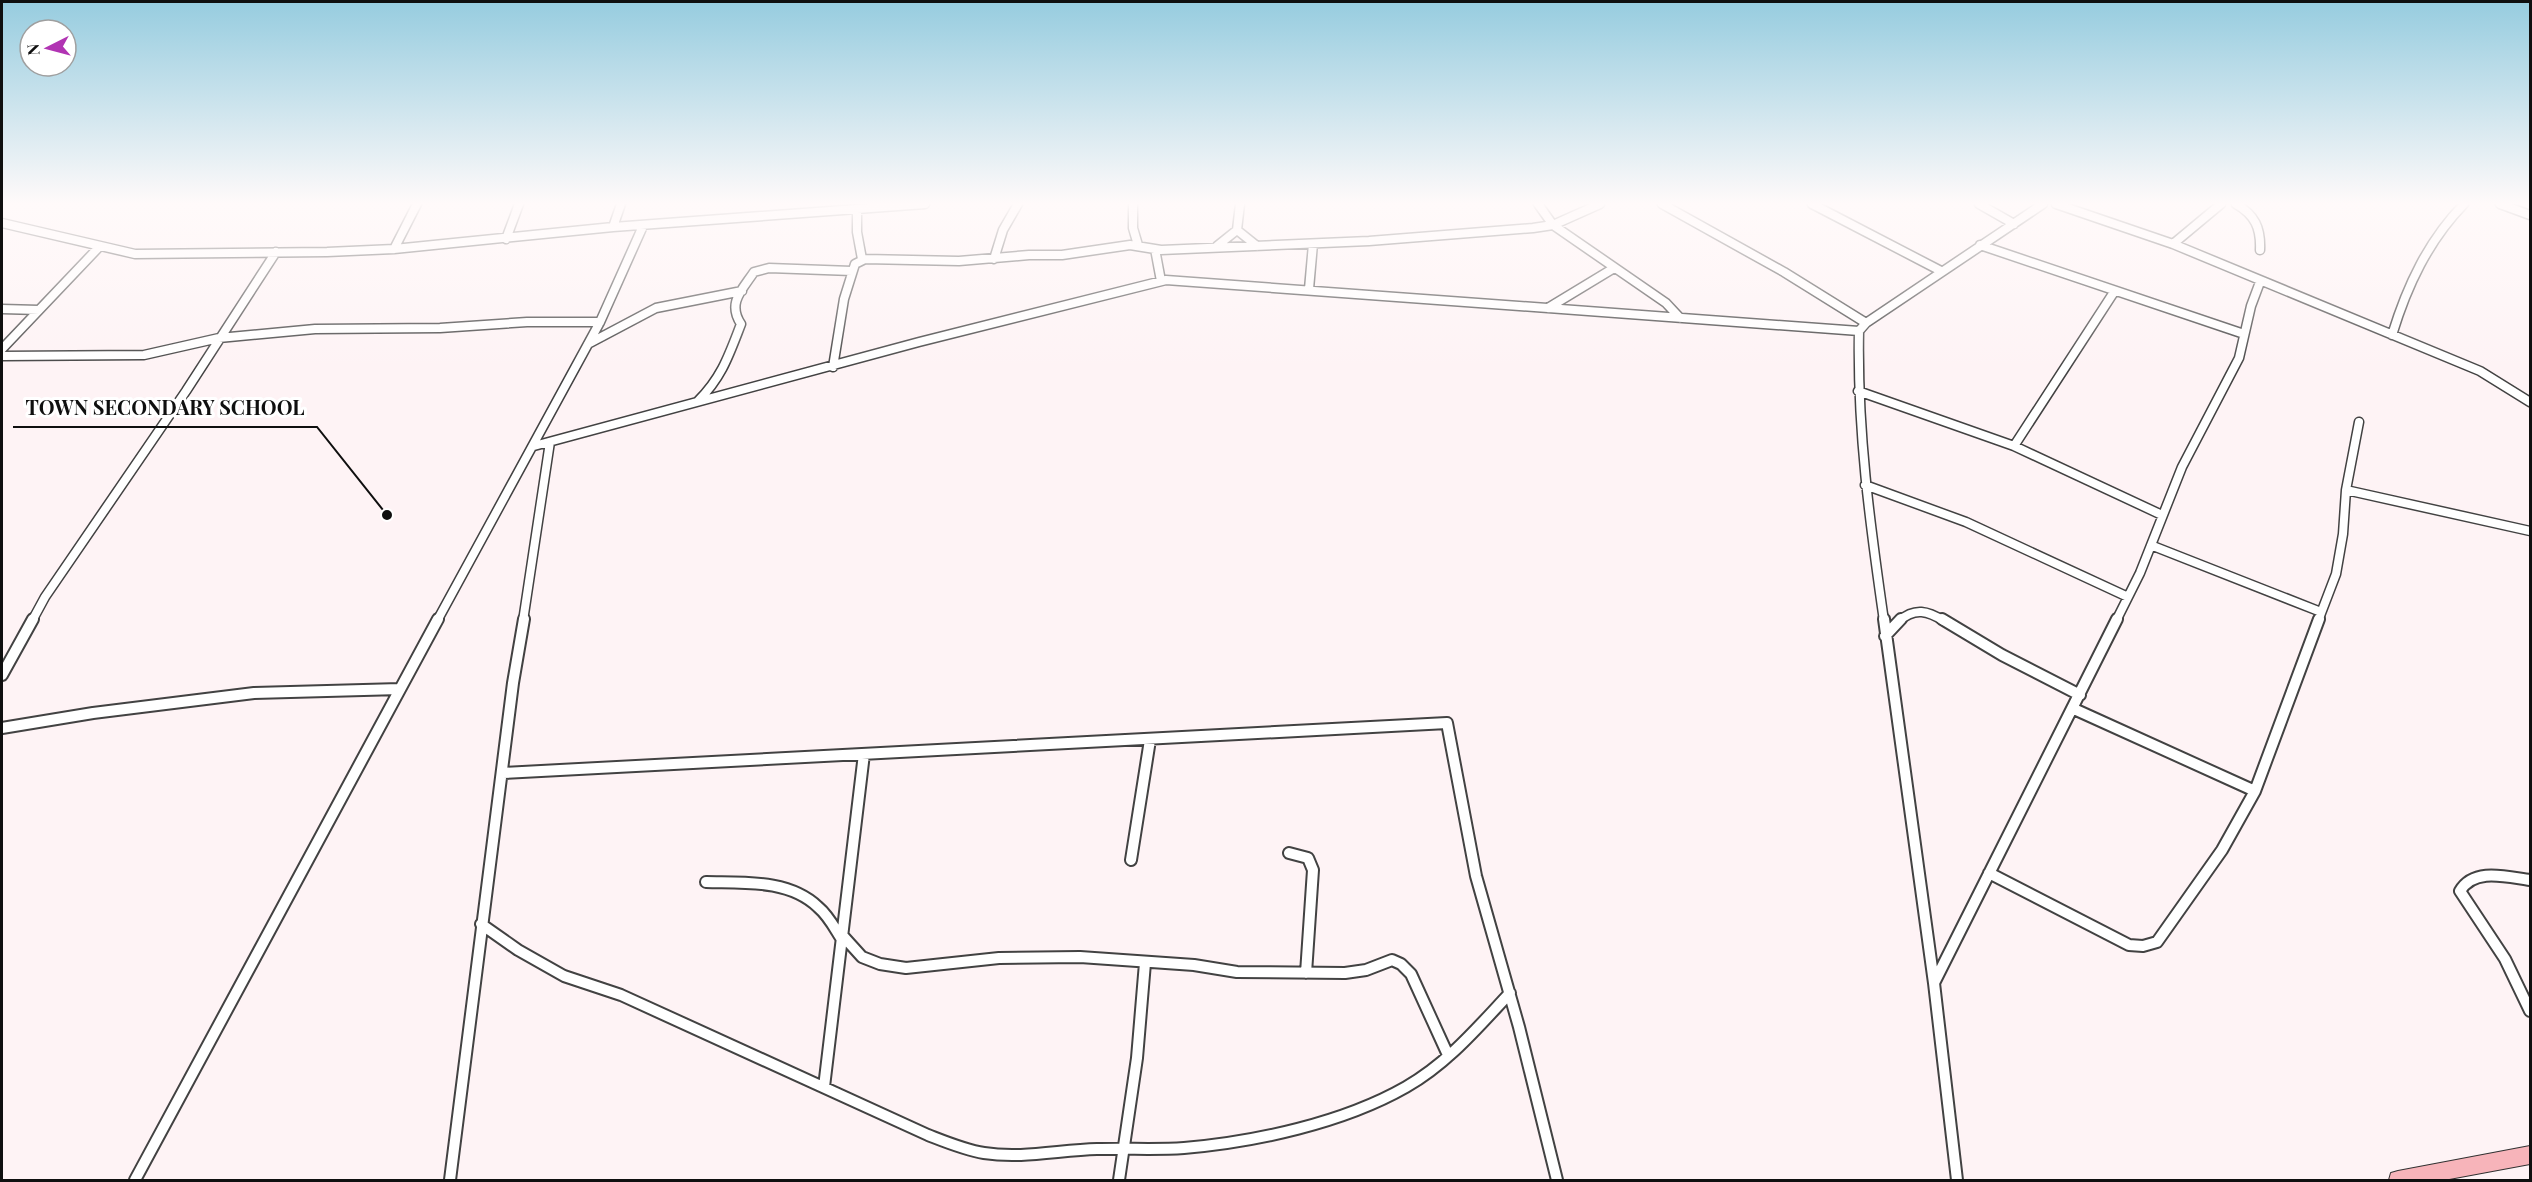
<svg xmlns="http://www.w3.org/2000/svg" width="2532" height="1182" font-family="'Playfair Display',serif">
<style>
.lines{fill:none;stroke-linecap:round;stroke-linejoin:round}
.minor-far1-casing{stroke:#424242;stroke-width:11}
.minor-casing{stroke:#424242;stroke-width:14}
.secondary-casing{stroke:#313131;stroke-width:2}
.minor-far1{stroke:#fff;stroke-width:8}
.minor{stroke:#fff;stroke-width:10}
.secondary{fill:#f7b4ba;fill-rule:evenodd}
.leader{fill:none;stroke:#0f0f0f;stroke-width:2}
.callout-dot{fill:#0f0f0f;stroke:#fff;stroke-width:2}
.callout-label{font-size:20px;text-anchor:middle;font-weight:bold;fill:#0f0f0f;stroke:#fff;stroke-width:6;stroke-linejoin:round;paint-order:stroke}
</style>
<rect width="100%" height="100%" fill="#fef3f5"/>
<g class="lines">
<g class="minor-far1-casing">
<path id="minor-far1" d="M1133,204V228L1138,245
M1538,204L1553,225L1666,303L1680,318
M1662,204L1784,272L1866,323
M1812,204L1941,271
M1979,204L2014,224
M2056,204L2173,244L2480,371L2530,402
M2236,204C2255,215 2261,228 2260,250
M2500,204L2530,215
M857,211V232L862,259
M2,223L135,254L327,252L394,249L613,227L925,204
M613,227L621,204
M1237,230L1257,246
M506,239L519,204
M2173,244L2221,204
M1980,245L2244,334
M1217,246L1237,230L1240,204
M394,249L417,204
M1155,249L1161,281
M994,259L1003,230L1018,204
M1309,289L1313,244
M1548,308L1614,268
M2,309L39,310
M2392,335C2407,286 2428,241 2464,204
M588,344L656,308L742,291
M2,349L99,247
M2,356L144,355L219,338L315,329L440,328L527,322H600
M833,367L844,299L855,264L865,259L959,261L1029,255H1062L1130,245L1161,250L1369,241L1533,228L1553,225L1600,204
M1858,391L2014,446L2162,515
M698,401C722,377 729,355 741,324C727,303 742,290 754,272L769,268L852,271
M534,446L919,342L1166,280L1859,331
M2014,446L2114,292
M1865,485L1966,522L2128,597
M2346,490L2530,531
M2153,546L2321,612
M32,621L45,597L186,391L276,252
M437,621L600,322L643,226
M523,621L550,442
M1884,621C1870,524 1857,429 1859,331L1866,323L2043,204
M1899,621C1915,607 1928,611 1944,621
M2116,621L2140,573L2182,467L2239,358L2251,306L2260,282
M2318,621L2336,574L2343,534L2346,490L2359,422"/>
</g>
<g class="minor-casing">
<path id="minor" d="M1884,619L1934,983L1957,1180
M1942,619L2002,655L2080,695
M1885,636L1901,619
M2,675L33,619
M2074,709L2255,791
M2,728L93,713L254,693L400,689
M503,773L1447,723L1476,876L1519,1027L1557,1180
M1289,853L1308,858L1313,870L1306,973
M1131,860L1150,740
M1989,873L2129,945L2143,946L2157,942L2222,850L2255,791L2319,619
M2530,880C2507,877 2474,867 2460,891L2505,959L2530,1011
M706,882C743,883 789,879 818,907C829,916 835,929 843,941
M481,924L518,950L564,976L621,995L928,1135C946,1142 965,1150 984,1153C1022,1159 1059,1150 1097,1149C1126,1148 1155,1150 1184,1148C1255,1142 1343,1123 1406,1087C1448,1063 1478,1027 1510,993
M843,936L862,957L880,964L906,968L999,958L1080,957L1194,965L1237,972L1345,973L1366,970L1392,960L1401,964L1411,974L1448,1055
M1934,983L2117,619
M824,1087L864,754
M135,1180L438,619
M450,1180L513,683L524,619
M1119,1180L1137,1058L1145,963"/>
</g>
<g class="secondary-casing">
<path id="secondary" d="M2530,1146V1164L2444,1180H2389L2391,1173L2398,1171Z"/>
</g>
<use href="#minor-far1" class="minor-far1"/>
<use href="#minor" class="minor"/>
<use href="#secondary" class="secondary"/>
</g>
<linearGradient id="sky" x2="0" y2="1"><stop stop-color="#96ccdf"/><stop offset="0.55" stop-color="#fffafa"/><stop offset="1" stop-color="#fffafa" stop-opacity="0"/></linearGradient>
<rect width="2532" height="370" fill="url(#sky)"/>
<path class="leader" d="M387 515L317 427H13"/>
<circle class="callout-dot" cx="387" cy="515" r="6"/>
<g class="callout-label">
<text x="165" y="415">TOWN SECONDARY SCHOOL</text>
</g>
<rect width="2532" height="1182" fill="none" stroke="#0f0f0f" stroke-width="6"/>
<g transform="translate(48 48) rotate(264)"><circle r="28" fill="#ffffff" stroke="#9f9f9f" stroke-width="1.5"/>
<path d="M0-4.5L10 22L0 15L-10 22Z" fill="#b134b3"/>
<text y="-9" font-size="16" font-weight="bold" text-anchor="middle" fill="#0f0f0f">N</text>
</g>
</svg>
